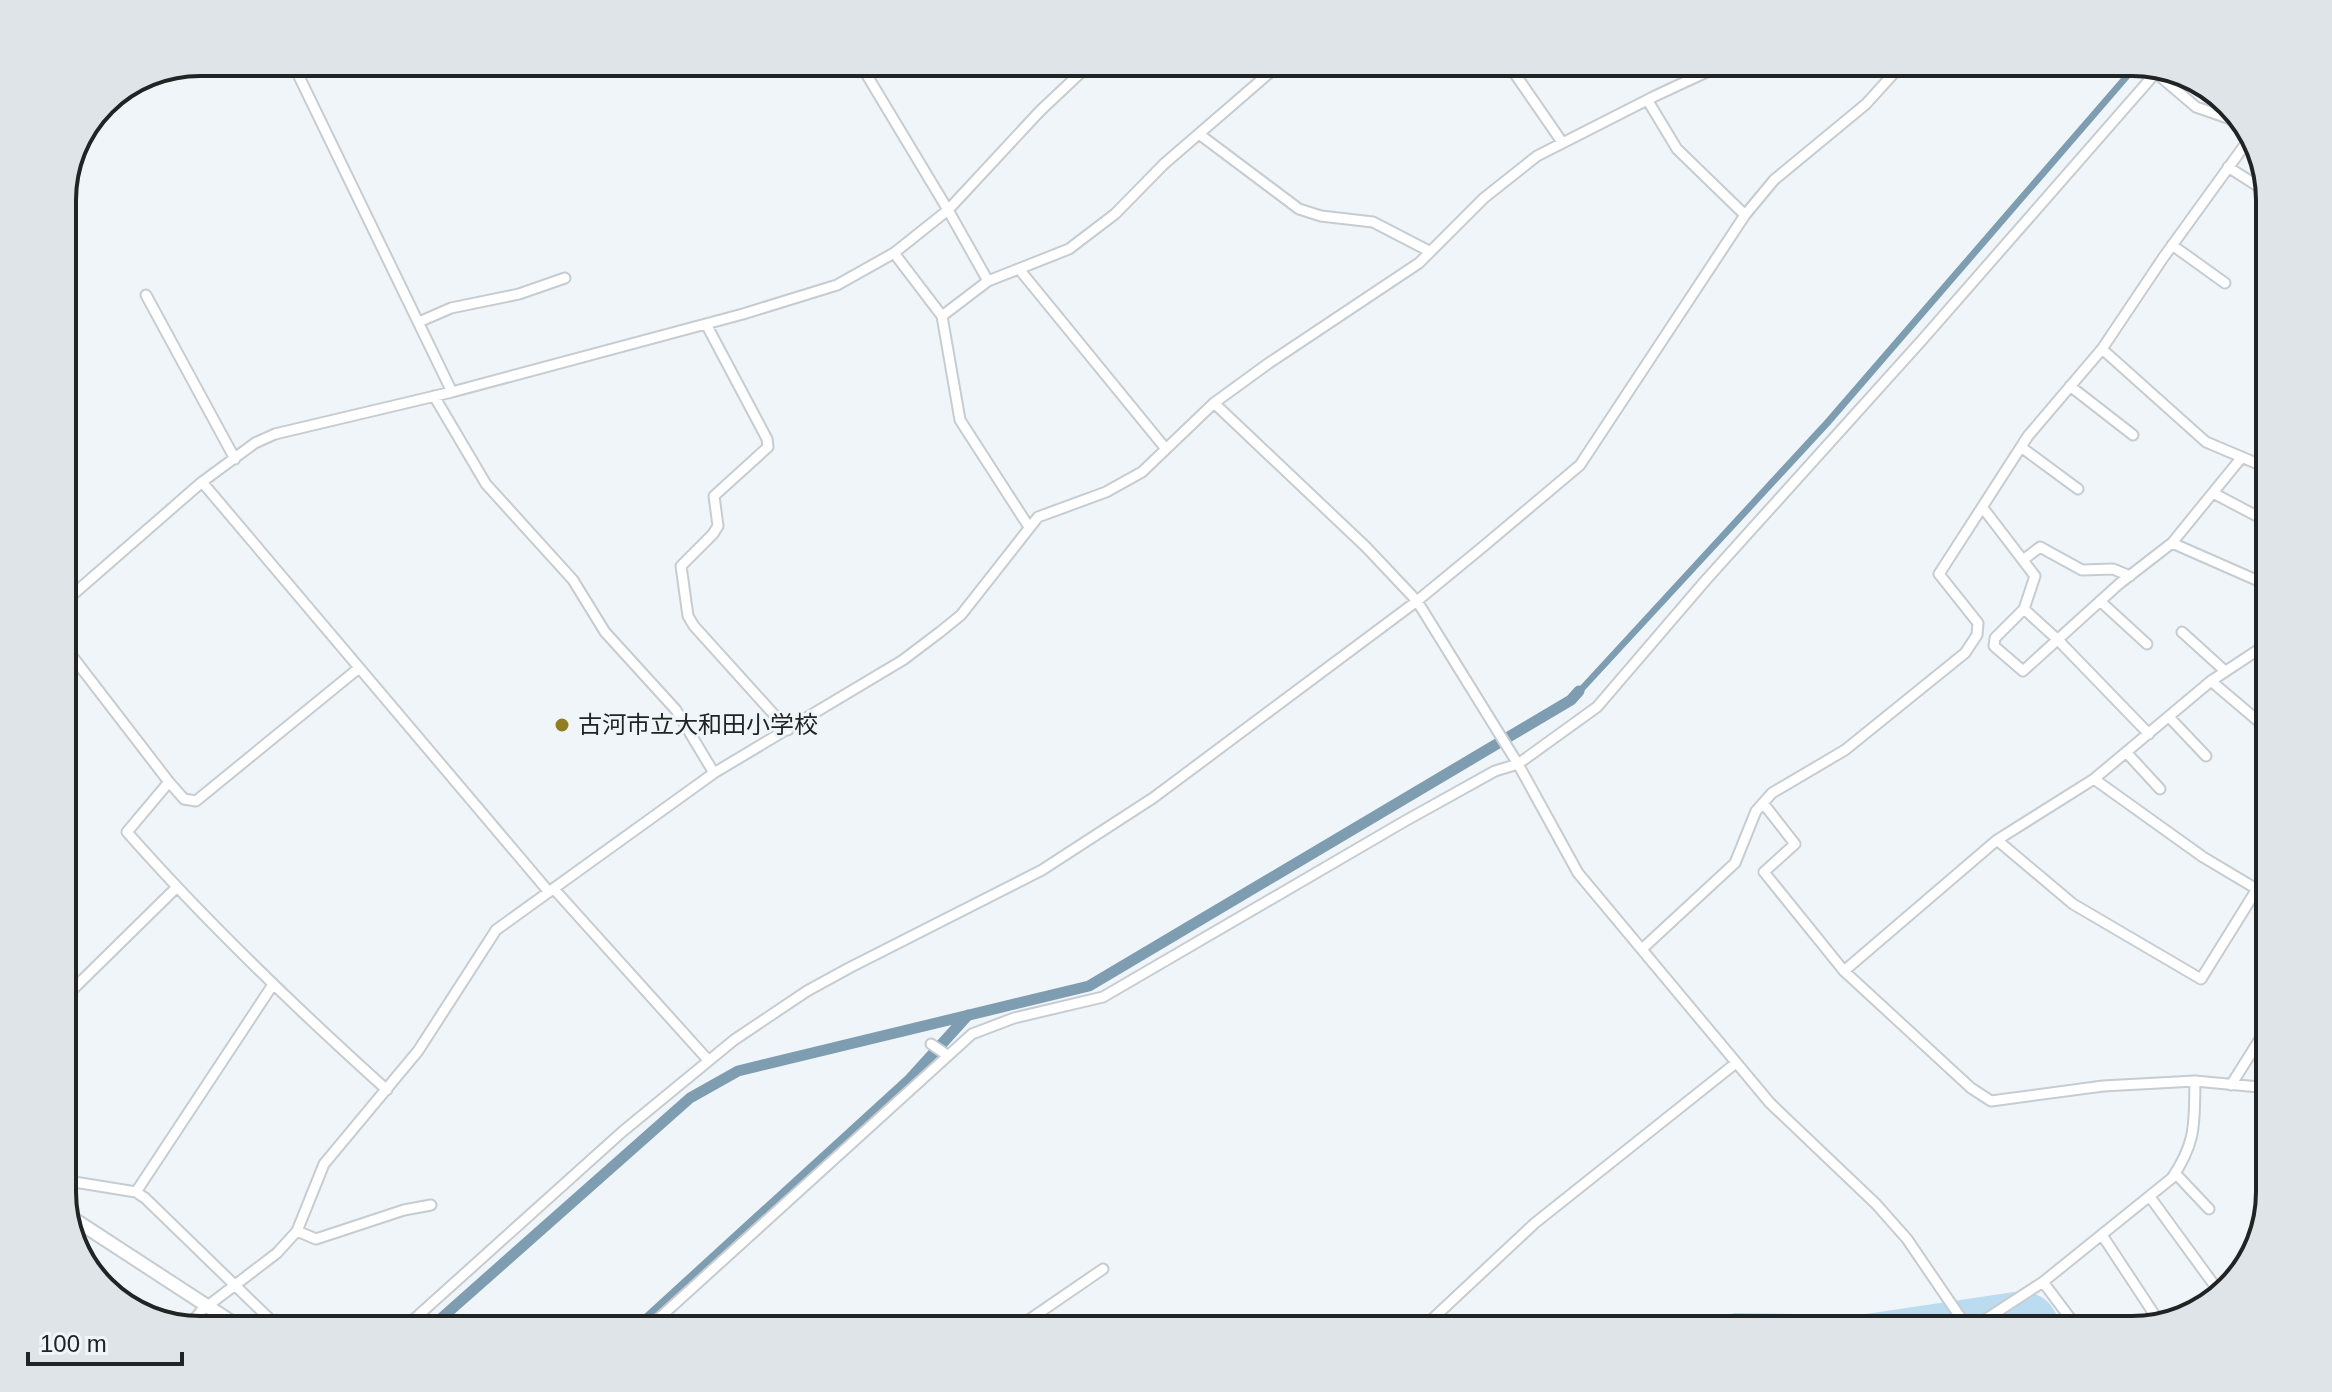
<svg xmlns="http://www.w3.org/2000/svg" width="2332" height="1392" font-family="Helvetica,'Noto Sans JP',sans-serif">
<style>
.green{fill:#bbdbf1}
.water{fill:#7e9db1}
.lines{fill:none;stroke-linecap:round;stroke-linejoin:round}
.canal{stroke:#7e9db1;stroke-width:11}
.street-casing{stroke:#c6ccd0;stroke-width:13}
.secondary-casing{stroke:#c6ccd0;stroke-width:16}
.street{stroke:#fff;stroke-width:9}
.secondary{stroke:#fff;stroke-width:12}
.poi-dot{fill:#917d24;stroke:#eff5f9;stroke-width:3}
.labels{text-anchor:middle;stroke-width:6;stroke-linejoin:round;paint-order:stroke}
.poi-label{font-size:24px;fill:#212425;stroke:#eff5f9;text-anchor:start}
.rim{fill:none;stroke:#212425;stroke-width:4}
</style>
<rect width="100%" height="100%" fill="#eff5f9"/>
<path class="green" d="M2014,1292C2048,1292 2050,1303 2065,1330H1721L1727,1317L1734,1313L1859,1315Z"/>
<path class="water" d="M2134,63L2141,65L1830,425L1573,703L1569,698L1825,420Z"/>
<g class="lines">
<path class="canal" d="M428,1330L690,1098L738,1071L1089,986L1571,700L1579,691
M635,1330L910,1079L968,1015"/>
<g class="street-casing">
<path id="street" d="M292,62L452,392
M859,62L948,210L988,281
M1503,62L1515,74L1562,142
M2149,67L2196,107L2245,124
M1648,101L1677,149L1745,215
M1199,134L1299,209L1321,216L1373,222L1429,251
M2228,167L2270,194
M2172,245L2225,283
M894,253L942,316L960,420L1029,527
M1019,269L1166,449
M146,295L235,459
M942,316L988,281L1069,249L1115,214L1164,164L1282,62
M419,322L451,308L519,294L565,278
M706,324L767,439L768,447L714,496L718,526L713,534L681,566L688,616L694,626L788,730
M2102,349L2206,442L2270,469
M2070,386L2133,435
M434,396L486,484L573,580L605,632L676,710L714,773
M1214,403L1366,547L1417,601L1518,764L1578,873L1770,1103L1876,1204L1907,1239L1969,1330L2043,1282L2172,1178C2197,1141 2194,1123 2195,1081
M2021,447L2078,489
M202,482L549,892
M2213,493L2270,523
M1983,508L2035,576L2024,609L1995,638L1994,646L2023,671L2119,584L2172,543L2242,457
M2172,543L2270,586
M2023,560L2040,547L2082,570L2113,569L2130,576
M2100,601L2147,644
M62,604L202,482L255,443L275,434L452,392L743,314L837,285L894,253L948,210L1040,111L1092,62
M2024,609L2058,640L2149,734
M2182,632L2225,671
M62,643L169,782L184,799L196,801L359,668
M2211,681L2270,731
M2169,717L2206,756
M2126,752L2160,789
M2094,779L2203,857L2270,897
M169,782L127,832C208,924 296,1008 387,1090
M1763,803L1795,844L1764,872L1844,971L1971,1088L1991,1101L2103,1086L2195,1081L2270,1088
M1997,840L2073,904L2201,979L2257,889
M554,889L708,1060
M1642,949L1735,863L1756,811L1772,793L1845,750L1965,653L1977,635L1978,623L1939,574L2028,436L2102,349L2163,258L2252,135
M1844,971L1997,840L2094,779L2211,681L2270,642
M62,1000L176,888
M931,1044L947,1055
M2231,1085L2270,1023
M2175,1173L2209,1209
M62,1180L136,1192L145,1198L281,1330
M136,1192L272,986
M2150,1197L2220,1293
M297,1231L316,1239L404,1210L431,1205
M2102,1235L2160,1323
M2043,1282L2079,1330
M188,1327L201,1311L277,1253L297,1231L324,1164L418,1051L496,930L714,773L903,660L940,632L961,615L1038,517L1106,492L1142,472L1214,403L1269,363L1419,263L1484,198L1537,156L1655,96L1728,62
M402,1330L622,1132L734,1040L807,991L849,968L1042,870L1153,798L1417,601L1485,545L1580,465L1745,215L1774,180L1866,104L1904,62
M646,1330L972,1034L1014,1018L1103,997L1405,821L1495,771L1518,764L1597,707L1705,581L1923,339L2159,69
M1014,1330L1103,1269
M1416,1330L1428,1323L1535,1223L1736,1063"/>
</g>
<g class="secondary-casing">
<path id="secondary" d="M66,1214L244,1330"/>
</g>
<use href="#street" class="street"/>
<use href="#secondary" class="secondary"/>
</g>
<circle class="poi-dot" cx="562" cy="725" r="8"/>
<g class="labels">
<g class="poi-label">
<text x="578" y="733">古河市立大和田小学校</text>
</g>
</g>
<path d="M0 0H2332V1392H0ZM200 76H2132A124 124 0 0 1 2256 200V1192A124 124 0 0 1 2132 1316H200A124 124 0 0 1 76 1192V200A124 124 0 0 1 200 76Z" fill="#dfe4e8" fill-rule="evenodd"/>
<path class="rim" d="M200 76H2132A124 124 0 0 1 2256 200V1192A124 124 0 0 1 2132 1316H200A124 124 0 0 1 76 1192V200A124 124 0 0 1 200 76Z"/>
<path d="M28 1352v12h154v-12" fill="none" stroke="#212425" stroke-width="4"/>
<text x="40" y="1352" font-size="24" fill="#212425" stroke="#eff5f9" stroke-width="6" paint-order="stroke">100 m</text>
</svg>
